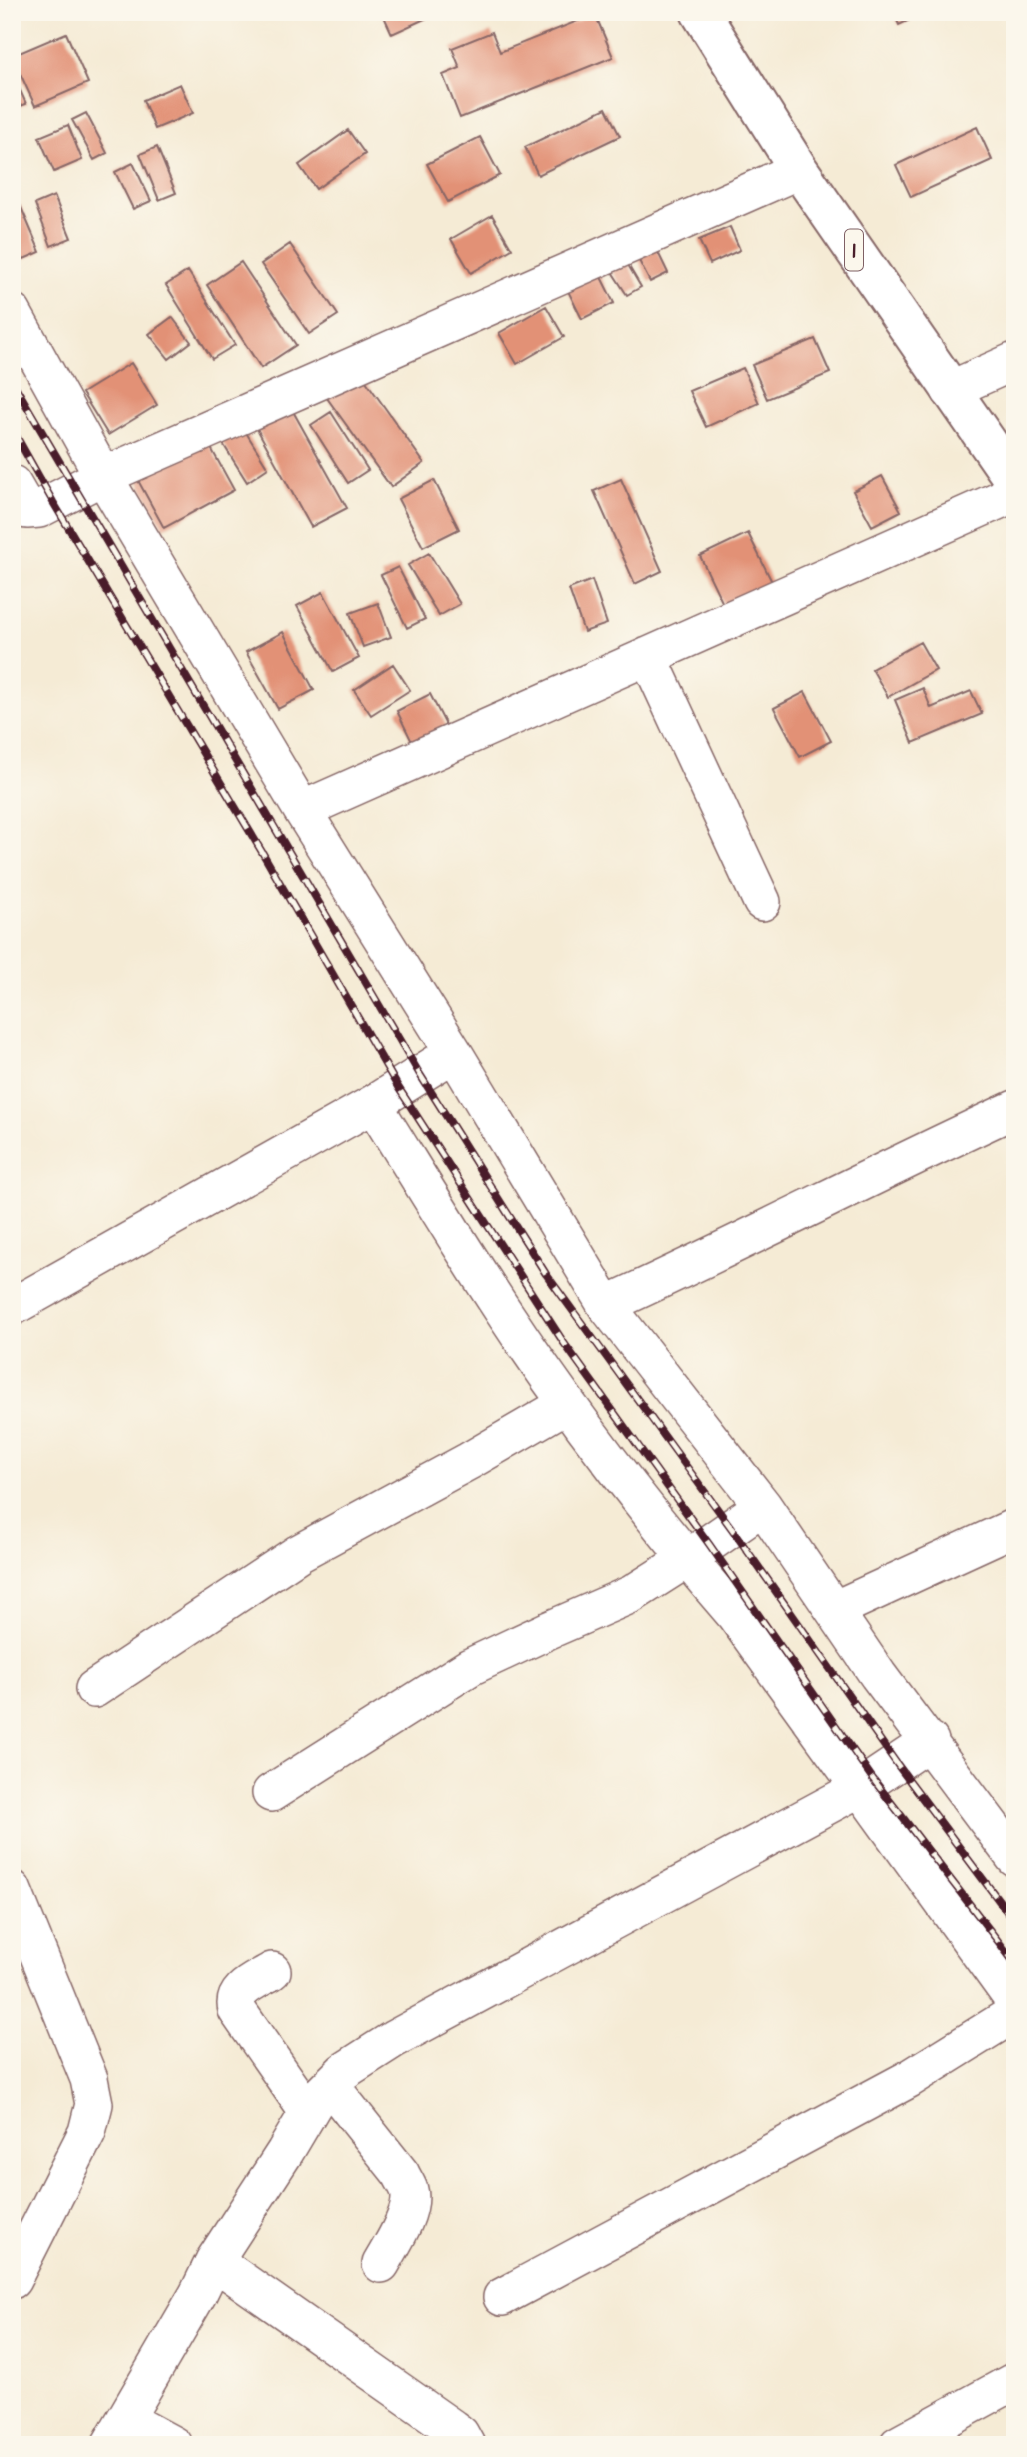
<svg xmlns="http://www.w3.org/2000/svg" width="1027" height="2457" font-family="'Architects Daughter',sans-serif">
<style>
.building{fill:#e29176}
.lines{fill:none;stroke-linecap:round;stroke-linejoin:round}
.street-casing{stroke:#866666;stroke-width:40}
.highway-casing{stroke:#866666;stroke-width:42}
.street{stroke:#fff;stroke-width:37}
.highway{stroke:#fff;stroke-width:38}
.rail-casing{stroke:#4a1f2b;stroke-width:8}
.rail{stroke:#fbf7ec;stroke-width:5;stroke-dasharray:16;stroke-linecap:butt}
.labels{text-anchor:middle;stroke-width:5;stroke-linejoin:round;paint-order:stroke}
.shield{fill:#fbf7ec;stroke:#7f6065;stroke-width:2}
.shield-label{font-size:24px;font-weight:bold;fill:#4a1f2b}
</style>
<rect width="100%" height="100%" fill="#fbf7ec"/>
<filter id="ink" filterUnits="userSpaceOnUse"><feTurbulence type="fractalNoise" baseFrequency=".0143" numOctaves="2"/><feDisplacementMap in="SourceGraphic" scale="14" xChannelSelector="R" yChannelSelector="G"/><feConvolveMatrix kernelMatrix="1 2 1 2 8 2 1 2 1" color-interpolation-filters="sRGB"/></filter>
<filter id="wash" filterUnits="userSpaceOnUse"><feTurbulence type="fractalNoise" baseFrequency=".00686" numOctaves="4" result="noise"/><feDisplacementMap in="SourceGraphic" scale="28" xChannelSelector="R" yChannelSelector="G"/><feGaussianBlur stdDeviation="1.57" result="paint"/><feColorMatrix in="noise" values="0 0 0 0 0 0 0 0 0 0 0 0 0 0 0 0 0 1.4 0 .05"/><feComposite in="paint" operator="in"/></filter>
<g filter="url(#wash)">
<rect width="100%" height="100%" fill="#f5ebd5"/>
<g id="blocks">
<path class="building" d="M382,12H440L392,34Z
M893,12H927L899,25Z
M595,14L613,57L460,118L443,75L460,68L452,48L492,32L500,52Z
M66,33L88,83L35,106L12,56Z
M12,72L26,104L12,109Z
M180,84L193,113L155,129L143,100Z
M606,108L620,136L538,175L525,147Z
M86,113L107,153L94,160L72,120Z
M68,125L82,160L54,172L39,137Z
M977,127L992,160L911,197L896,165Z
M348,130L365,154L316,189L299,165Z
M480,137L500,175L448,202L427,164Z
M157,147L176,193L159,200L140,154Z
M133,163L151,201L133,209L115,172Z
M54,196L71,238L51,246L35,204Z
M20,205L40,252L12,264V208Z
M492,215L512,249L471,273L451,239Z
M730,227L740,250L710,264L699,240Z
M290,244L338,315L309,334L261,264Z
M654,244L668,273L650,282L635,253Z
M624,258L641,287L627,295L609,267Z
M241,262L296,345L261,368L207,285Z
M596,267L614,303L582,319L564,283Z
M188,271L235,345L212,359L166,285Z
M546,306L564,337L517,364L499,333Z
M172,317L191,342L169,359L149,334Z
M815,339L830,373L767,399L752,365Z
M131,363L157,405L108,435L82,393Z
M743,368L759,403L706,427L689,391Z
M361,374L424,463L391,487L327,398Z
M285,397L347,508L311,527L250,416Z
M331,412L368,470L348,483L311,425Z
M242,426L268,468L247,482L220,439Z
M205,437L234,490L164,528L135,475Z
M882,476L901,511L872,526L853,491Z
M621,479L662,571L635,584L594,491Z
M434,480L459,529L423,547L398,499Z
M748,533L772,582L724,606L700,556Z
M429,553L460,604L439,616L408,565Z
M398,567L425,619L407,628L381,575Z
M592,580L607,624L584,632L569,589Z
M323,592L359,658L333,672L297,606Z
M378,603L391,637L363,647L350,613Z
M283,632L314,690L278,709L246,652Z
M920,642L936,670L888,697L872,669Z
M393,664L410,690L371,715L354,690Z
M923,688L931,708L971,691L982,714L913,743L895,700Z
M805,692L831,741L800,757L774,708Z
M430,694L448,729L414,746L397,711Z"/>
</g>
</g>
<g filter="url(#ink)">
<use href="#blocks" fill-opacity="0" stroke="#866666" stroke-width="2"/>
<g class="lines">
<g class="street-casing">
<path id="street" d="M12,312L103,476L302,810L454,1053L606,1305L763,1506L878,1675L1015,1858
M950,390L1015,361
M12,484L27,510L39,509L103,476L799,170
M648,656L762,902
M302,810L1015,493
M373,1104C416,1173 458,1243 503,1311C573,1417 652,1519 735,1615L1015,2002
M606,1305C744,1242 878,1172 1015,1109
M12,1307L373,1104L454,1053
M834,1610L1015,1527
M94,1689L299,1553L469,1461L567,1404
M271,1793L470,1667L549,1630L632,1594L687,1559L763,1506
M12,1889L89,2079L94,2104L87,2132L12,2280
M272,1971C256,1981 231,1989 237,2010L308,2112
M330,2085L401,2174C403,2179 407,2184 409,2190C415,2211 391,2246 381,2264
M214,2261L452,2428L460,2434L466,2445
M502,2297L909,2079L1015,2013
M125,2419L173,2445
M110,2445L198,2294L214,2261L285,2152L317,2098L344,2071L394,2039L860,1788L930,1741
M898,2445L1015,2381"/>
</g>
<g class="highway-casing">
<path id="highway" d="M700,12L799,170L1015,482"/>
</g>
<use href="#street" class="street"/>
<use href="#highway" class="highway"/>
<g class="rail-casing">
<path id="rail" d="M12,381L419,1073L546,1274L732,1529L897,1764L1015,1922
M12,429L53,502L262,852L398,1087L564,1343L709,1544L873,1779L1015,1963"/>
</g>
<use href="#rail" class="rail"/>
</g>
</g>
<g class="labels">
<rect class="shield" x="845" y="229.5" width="18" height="41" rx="5"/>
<g class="shield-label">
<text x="854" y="258">1</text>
</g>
</g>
<rect width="1027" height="2457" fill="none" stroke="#fbf7ec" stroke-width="42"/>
</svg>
